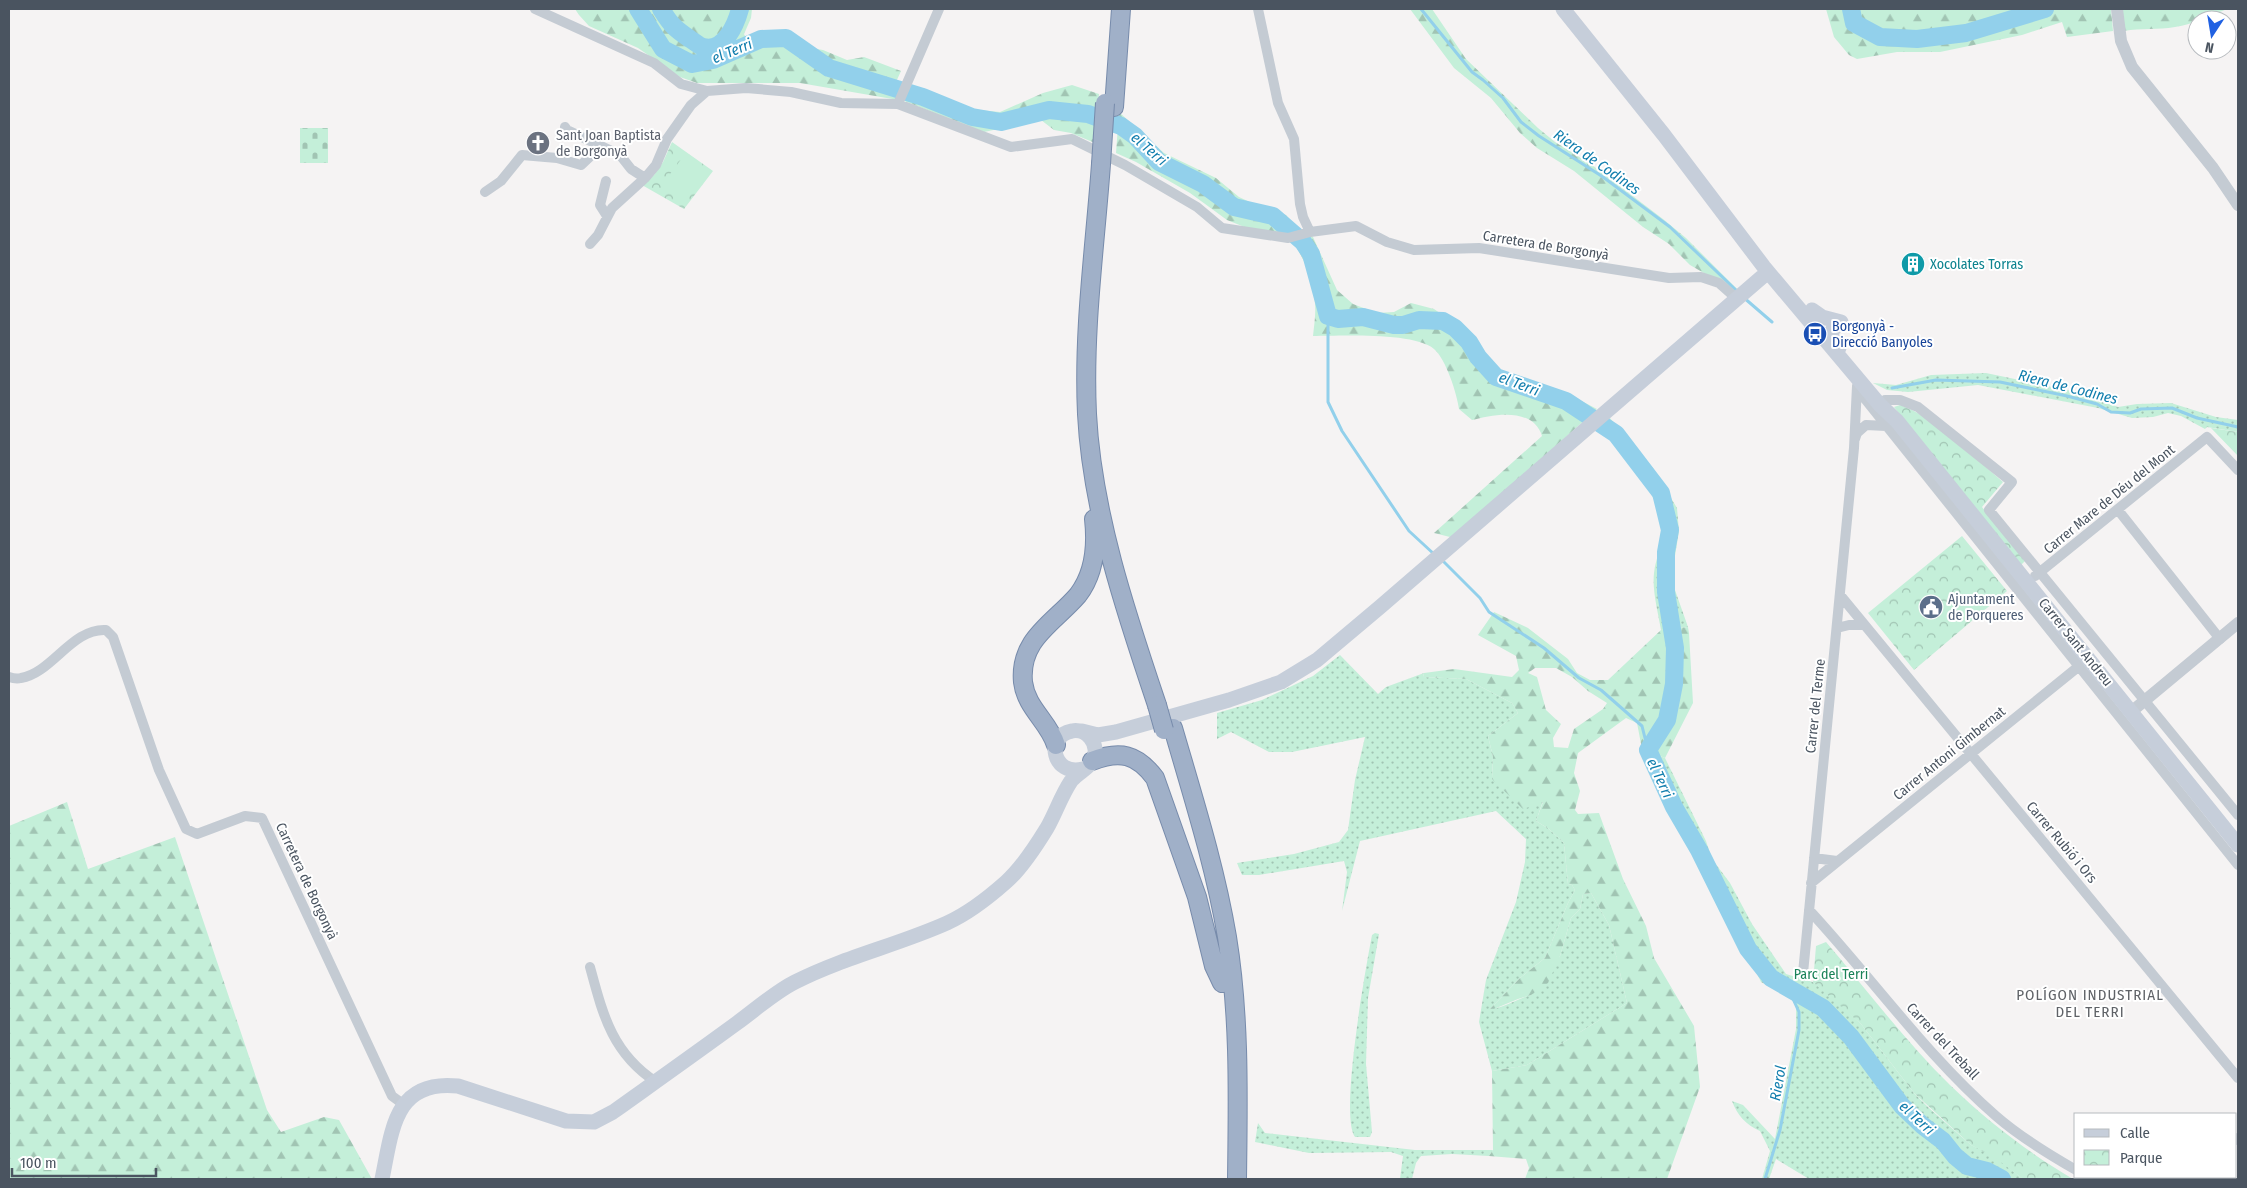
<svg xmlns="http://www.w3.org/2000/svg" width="2247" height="1188" font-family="'Fira Sans Condensed',sans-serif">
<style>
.grass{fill:url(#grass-dots)}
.forest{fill:url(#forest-firs);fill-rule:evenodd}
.cemetery{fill:url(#cemetery-stones)}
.park{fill:url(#park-crowns)}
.pitch{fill:#c4efd9}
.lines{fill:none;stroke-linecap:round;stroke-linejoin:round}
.stream{stroke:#92d0eb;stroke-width:3}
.river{stroke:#92d0eb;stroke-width:18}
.trunk-casing{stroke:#778bab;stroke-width:20}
.minor{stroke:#c4cbd3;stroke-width:10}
.tertiary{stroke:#c4cbd3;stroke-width:12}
.secondary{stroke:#c6ceda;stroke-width:15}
.trunk{stroke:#a0b0c8;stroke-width:18}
.trunk-bridge-casing{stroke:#778bab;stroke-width:20;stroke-linecap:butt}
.trunk-bridge{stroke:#a0b0c8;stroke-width:18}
.labels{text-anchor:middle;stroke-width:4;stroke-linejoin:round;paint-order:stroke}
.worship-label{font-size:14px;fill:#5b616d;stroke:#fff;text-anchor:start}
.street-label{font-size:14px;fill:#4a5460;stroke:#fff}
.culture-label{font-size:14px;fill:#0d838f;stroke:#fff;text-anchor:start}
.transit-label{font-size:14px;fill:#164399;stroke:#fff;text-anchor:start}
.service-label{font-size:14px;fill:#4e5e75;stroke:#fff;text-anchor:start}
.park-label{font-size:14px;fill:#1a8258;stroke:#fff}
.water-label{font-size:15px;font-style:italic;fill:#107dad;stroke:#fff}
.neighbourhood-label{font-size:15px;letter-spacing:1px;fill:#5f6267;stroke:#fff}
</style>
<defs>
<pattern id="grass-dots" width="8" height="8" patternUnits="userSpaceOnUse" patternTransform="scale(1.25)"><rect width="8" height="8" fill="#c4efd9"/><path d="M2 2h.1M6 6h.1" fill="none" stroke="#a1c4b3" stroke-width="1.8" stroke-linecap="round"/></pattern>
<pattern id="forest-firs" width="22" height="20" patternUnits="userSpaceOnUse" patternTransform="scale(1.25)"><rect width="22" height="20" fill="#c4efd9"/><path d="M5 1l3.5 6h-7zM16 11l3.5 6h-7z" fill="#a1c4b3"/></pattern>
<pattern id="cemetery-stones" width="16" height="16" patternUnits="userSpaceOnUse" patternTransform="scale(1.25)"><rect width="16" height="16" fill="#c4efd9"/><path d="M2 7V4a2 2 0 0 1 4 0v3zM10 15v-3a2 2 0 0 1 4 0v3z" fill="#a1c4b3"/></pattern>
<pattern id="park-crowns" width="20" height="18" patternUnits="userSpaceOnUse" patternTransform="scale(1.25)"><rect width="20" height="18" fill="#c4efd9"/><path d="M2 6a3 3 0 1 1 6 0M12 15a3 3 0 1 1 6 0" fill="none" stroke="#a1c4b3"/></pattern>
</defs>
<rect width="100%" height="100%" fill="#f5f3f3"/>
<path class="grass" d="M1986,373L2086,394L2118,407L2137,404L2171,403L2216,417L2238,420V432L2207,427L2205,429L2181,416L2168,413L2153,417L2132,418L2098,408L1978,385L1908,392L1887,390L1873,383L1896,385L1931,375Z
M1609,417L1653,468L1677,508L1679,531L1674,562L1675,590L1688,627L1661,630C1658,612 1652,591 1654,573C1656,556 1663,548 1661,528C1659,487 1623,456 1598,426Z
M1340,655L1378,694L1386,687L1424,673L1423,677L1466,679L1512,703L1518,713L1488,736L1493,757L1492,779L1543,801L1536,821L1549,829L1564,843L1568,884L1572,885L1575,890L1568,903L1545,958L1520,978L1490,1009C1500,1010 1519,998 1531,995L1560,956L1571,918L1580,909L1583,894L1591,893L1609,925L1627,1003L1527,1065L1492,1071L1479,1022L1486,980L1516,902L1525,862L1526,839L1496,811L1360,841L1342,911L1347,872L1344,861L1259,875H1242L1237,863L1294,854L1339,842L1348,830L1355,780L1365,737L1292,752H1269L1231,732L1217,739V713L1262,700L1313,676Z
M1642,749L1665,758L1706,841L1712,859L1730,883L1752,924L1786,974L1813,982L1833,998L1861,1024L1914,1093L1929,1108L1971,1145L1994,1156L2023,1179H1809L1776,1159L1769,1179H1762L1770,1151L1760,1131C1746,1125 1737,1115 1732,1101L1743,1105L1775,1139L1796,1029V1007L1791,998L1761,982L1716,888L1683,838L1677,820L1649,768Z
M1375,933L1379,934L1368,998L1366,1064L1372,1132L1370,1137H1355C1339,1116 1366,967 1372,935Z
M1258,1123L1265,1133L1415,1150H1493L1489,1156L1452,1154L1421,1156L1416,1163L1412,1179H1400L1403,1156L1391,1152L1309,1153L1255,1142Z"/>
<path class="forest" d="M575,9H752L751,18L744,34L747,40L788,38L805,47L823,50L847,60L864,57L901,71L896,82L958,108L1000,112L1043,93L1072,85L1099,94L1095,143L1071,133L1054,130L1041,120L984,132L904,101L800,83H697L680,77L638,48L589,26L579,15Z
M1410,9H1432L1466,59L1538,128L1555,142L1592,165L1663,219L1686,238L1737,289L1733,294L1723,284L1690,265L1669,244L1643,227L1574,171L1537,148L1520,133L1491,98L1454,68Z
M1826,9H2111L2113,31L2067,37L2062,22L2022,35L1940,52H1897L1857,59L1849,55L1834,37Z
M2121,9H2227C2209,16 2194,24 2175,27C2158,30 2141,28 2124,31Z
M1119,112L1164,153L1216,178L1239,197L1267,210L1286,215L1296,226L1313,237L1337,290L1353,304L1377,313L1394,312L1411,303L1434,309L1475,337L1493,369L1498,373L1523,385L1566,393L1597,409L1454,538L1434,533L1542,436C1533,407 1494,414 1472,420L1459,409C1457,394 1446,359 1434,349C1414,332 1340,336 1313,336C1314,326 1316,314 1315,304C1314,279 1303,255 1288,235L1247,228L1227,220L1190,193L1136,162L1116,153Z
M1494,612L1528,628L1568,659L1577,673L1590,680H1608L1661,630L1688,627L1689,633L1693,703L1665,758L1642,749L1637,723L1626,718L1578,753L1574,773L1580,791L1575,810L1578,814L1599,813L1623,879L1646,926L1654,958L1694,1026L1700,1087L1667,1179H1525L1529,1168L1526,1159L1489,1156L1493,1150L1492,1071L1527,1065L1627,1003L1609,925L1591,893L1583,894L1580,909L1571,918L1560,956L1548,983L1531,995L1518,999L1494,1009H1490L1520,978L1545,958L1568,903L1575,890L1572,885L1568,884L1564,843L1549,829L1536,821L1543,802L1523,809L1492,779L1493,757L1488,736L1518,713L1512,703L1466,679L1423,677L1424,673L1454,669L1512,677L1519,670L1516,656L1478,635ZM1535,668H1556L1572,677L1588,691L1607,703L1603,709L1574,729L1568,748L1554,747L1553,738L1561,724L1546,710L1537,677L1528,673Z
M67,802L88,869L175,837L267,1110L281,1132L324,1117L339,1120L372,1179H9V826Z"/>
<path class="cemetery" d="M300,128H328V163H300Z"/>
<path class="park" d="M672,142L713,171L684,209L642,185L654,175L663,162Z
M1900,405C1934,416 1975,458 2003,482L1982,507L2025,561L2021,565L1894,407Z
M2211,428L2238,432V456Z
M1962,536L2007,591L1914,670L1868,613Z
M1826,942C1867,990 1905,1041 1950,1085C1987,1121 2029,1153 2073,1179H2023L1994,1157L1971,1145L1914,1093L1861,1024L1813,982L1816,946Z"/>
<path class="pitch" d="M682,158L703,173L683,200L662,185Z"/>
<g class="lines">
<path class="stream" d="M1421,9L1472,72L1483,80L1503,98L1521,122L1539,136L1603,177L1670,227L1737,291
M847,73L849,79
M1743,297L1772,322
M1328,316V402L1342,431L1409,531L1435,555
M1892,388L1936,380L2000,382L2067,396L2097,404L2111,412L2130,413L2141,409L2172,408L2197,418L2238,427
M1442,560L1480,598L1489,612L1544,648L1579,678L1601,690L1642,726L1648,750
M1765,1179L1780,1130L1799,1030V1012L1789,990"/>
<path class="river" d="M638,9L663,49L692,64L713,60L761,39L786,38L829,68L923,97L972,117L1001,122L1049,110L1088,114L1121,126L1135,136L1159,162L1203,184L1234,207L1273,216L1303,242L1311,254L1328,316L1338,319L1363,317L1394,325H1403L1419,320L1443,321L1455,328L1469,342L1478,357L1496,377L1566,401L1616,434L1661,493L1670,530L1666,552V592L1675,648L1674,684L1667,720L1648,750L1674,807L1699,850L1748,949L1771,978L1823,1008L1851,1037L1902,1106L1922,1125L1943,1141L1955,1156L1967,1166L1987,1171L2002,1179
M661,9C671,25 674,28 690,39C694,41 699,46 703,47C724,53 736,24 740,9
M1851,9L1854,23L1880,37L1917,39L1966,33L2045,9"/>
<g class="trunk-casing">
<path id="trunk" d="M1114,107L1121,9
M1101,164C1095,247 1083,330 1087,414C1092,512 1126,613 1157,705
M1173,728C1193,797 1215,866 1227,937C1240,1017 1238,1099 1237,1179
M1056,745C1049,722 1026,708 1023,682C1019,639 1054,623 1078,595C1095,573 1097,546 1094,519
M1092,761C1120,750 1137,754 1155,778L1197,897L1214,966L1222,983"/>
</g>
<path class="minor" d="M535,9L654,63L681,84L707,91L746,88L791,92L841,103L898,104L1011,147L1072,139L1125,165L1197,207L1222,228L1288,238L1310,232L1356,226L1387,242L1414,250L1479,248L1669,278L1701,277L1719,283L1737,299
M1258,9L1278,103L1294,139L1300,204L1303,217L1310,232
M898,104L939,9
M565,127L567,130L601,146
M606,181L600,205L607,216
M485,192L501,181L522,155L557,158L581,165L601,146L620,155L631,169L645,178
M590,244L598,235L612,208L645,178L656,165L667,139L691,105L707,91
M1857,389L2238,865
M1885,400H1900L1918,407L2012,482L1989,510L2238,815
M1855,439L1857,433L1866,425L1886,426
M2118,510L2220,639
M2035,576L2207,437L2238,470
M1840,595L2238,1078
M1837,628L1849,625H1864
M9,677C12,678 17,679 21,678C52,673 72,628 106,630L113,637L159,770L186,829L197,834L245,816L262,818L392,1096L403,1104
M1814,858L1837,861
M1811,883L2078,667
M1809,910C1872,978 1926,1055 1996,1116C2020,1137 2048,1154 2076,1170
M590,967C603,1015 612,1053 656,1082
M1803,973L1854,448L1857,386
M2236,1140L2238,1138
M2089,1177L2093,1179
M2195,1179L2198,1177"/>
<path class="tertiary" d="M2117,9L2121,41L2132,67L2213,168L2238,205
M2131,712L2238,623"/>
<path class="secondary" d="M1563,9L1664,135L1764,267L1880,405L1897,421L2238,845
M1812,310L1822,317L1841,322
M1839,348L1831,336L1833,329L1841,322
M1082,731L1098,735L1116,732L1229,700L1281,682L1317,660L1380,607L1762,277L1769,273
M382,1179C392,1131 394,1079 458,1086L566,1121L594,1122L613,1112C655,1082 696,1053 737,1023C755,1010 775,992 795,982C844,957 898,945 947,923C969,913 988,898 1006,882C1022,868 1036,846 1047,828C1056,812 1061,796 1071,781C1078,772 1091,768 1094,757C1099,743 1086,728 1072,731C1044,736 1053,777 1083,769"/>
<use href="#trunk" class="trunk"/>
<g class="trunk-bridge-casing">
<path id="trunk-bridge" d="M1101,164L1105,103
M1157,705L1164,730"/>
</g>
<use href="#trunk-bridge" class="trunk-bridge"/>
</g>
<defs>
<g id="church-disc" transform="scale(1.25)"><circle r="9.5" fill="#6b7280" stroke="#fff"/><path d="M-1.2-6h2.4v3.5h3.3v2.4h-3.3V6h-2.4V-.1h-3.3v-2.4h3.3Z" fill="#fff"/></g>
<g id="building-disc" transform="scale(1.25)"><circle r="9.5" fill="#0f9aa8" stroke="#fff"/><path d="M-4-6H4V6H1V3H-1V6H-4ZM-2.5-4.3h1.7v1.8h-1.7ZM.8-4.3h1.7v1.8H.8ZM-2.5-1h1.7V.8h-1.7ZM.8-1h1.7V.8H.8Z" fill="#fff"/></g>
<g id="bus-disc" transform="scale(1.25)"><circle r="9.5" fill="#1a4fb4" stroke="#fff"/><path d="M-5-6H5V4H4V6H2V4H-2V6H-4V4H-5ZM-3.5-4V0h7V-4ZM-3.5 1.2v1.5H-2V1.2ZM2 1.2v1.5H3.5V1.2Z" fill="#fff"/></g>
<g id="civic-disc" transform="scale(1.25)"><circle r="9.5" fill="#5c6f8a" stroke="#fff"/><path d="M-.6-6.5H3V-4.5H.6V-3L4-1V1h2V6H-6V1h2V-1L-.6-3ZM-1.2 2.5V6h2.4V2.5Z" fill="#fff"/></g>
</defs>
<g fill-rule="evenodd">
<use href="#church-disc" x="538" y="143"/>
<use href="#building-disc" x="1913" y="264"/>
<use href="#bus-disc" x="1815" y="334"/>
<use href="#civic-disc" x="1931" y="607"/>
</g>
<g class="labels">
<g class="worship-label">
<text x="556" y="140">Sant Joan Baptista<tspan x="556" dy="16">de Borgonyà</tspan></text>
</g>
<g class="street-label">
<text transform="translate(1546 245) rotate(9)" y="5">Carretera de Borgonyà</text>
<text transform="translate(2109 499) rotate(-39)" y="5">Carrer Mare de Déu del Mont</text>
<text transform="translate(2076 642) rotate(51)" y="5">Carrer Sant Andreu</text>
<text transform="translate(1815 706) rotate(-84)" y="5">Carrer del Terme</text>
<text transform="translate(1949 753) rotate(-39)" y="5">Carrer Antoni Gimbernat</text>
<text transform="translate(2062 842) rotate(50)" y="5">Carrer Rubió i Ors</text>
<text transform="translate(307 881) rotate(65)" y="5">Carretera de Borgonyà</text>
<text transform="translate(1943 1041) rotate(47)" y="5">Carrer del Treball</text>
</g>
<g class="culture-label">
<text x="1930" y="269">Xocolates Torras</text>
</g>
<g class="transit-label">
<text x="1832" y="331">Borgonyà -<tspan x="1832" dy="16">Direcció Banyoles</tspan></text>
</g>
<g class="service-label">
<text x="1948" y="604">Ajuntament<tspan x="1948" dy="16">de Porqueres</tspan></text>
</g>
<g class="park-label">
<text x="1831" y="979">Parc del Terri</text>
</g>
<g class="water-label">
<text transform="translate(732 51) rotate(-22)" y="5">el Terri</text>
<text transform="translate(1149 149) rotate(41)" y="5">el Terri</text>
<text transform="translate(1597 162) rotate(35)" y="5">Riera de Codines</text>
<text transform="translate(1519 384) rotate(21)" y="5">el Terri</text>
<text transform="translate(2068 387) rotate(14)" y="5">Riera de Codines</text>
<text transform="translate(1660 778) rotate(65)" y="5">el Terri</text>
<text transform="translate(1778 1083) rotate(-80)" y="5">Rierol</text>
<text transform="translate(1917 1118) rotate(43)" y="5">el Terri</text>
</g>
<g class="neighbourhood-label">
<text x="2090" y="1000">POLÍGON INDUSTRIAL<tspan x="2090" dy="17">DEL TERRI</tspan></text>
</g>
</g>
<rect width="2247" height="1188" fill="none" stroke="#4a5460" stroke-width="20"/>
<rect x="2074" y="1113" width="162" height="65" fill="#ffffff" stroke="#b7bbbf"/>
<rect x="2084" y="1129" width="25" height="8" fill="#c6ceda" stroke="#b7bbbf"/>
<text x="2120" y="1138" font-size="15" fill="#4a5460">Calle</text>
<rect x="2084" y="1150" width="25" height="15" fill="url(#park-crowns)" stroke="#b7bbbf"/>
<text x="2120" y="1163" font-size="15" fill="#4a5460">Parque</text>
<g transform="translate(2212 35) rotate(192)"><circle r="24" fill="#ffffff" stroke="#b7bbbf"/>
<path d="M0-4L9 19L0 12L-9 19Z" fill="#2061e2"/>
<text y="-8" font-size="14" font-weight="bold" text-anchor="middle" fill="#4a5460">N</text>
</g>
<path d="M12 1168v8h144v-8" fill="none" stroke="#4a5460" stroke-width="2.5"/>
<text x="20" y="1168" font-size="15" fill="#4a5460" stroke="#ffffff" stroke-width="4" paint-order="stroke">100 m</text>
</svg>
